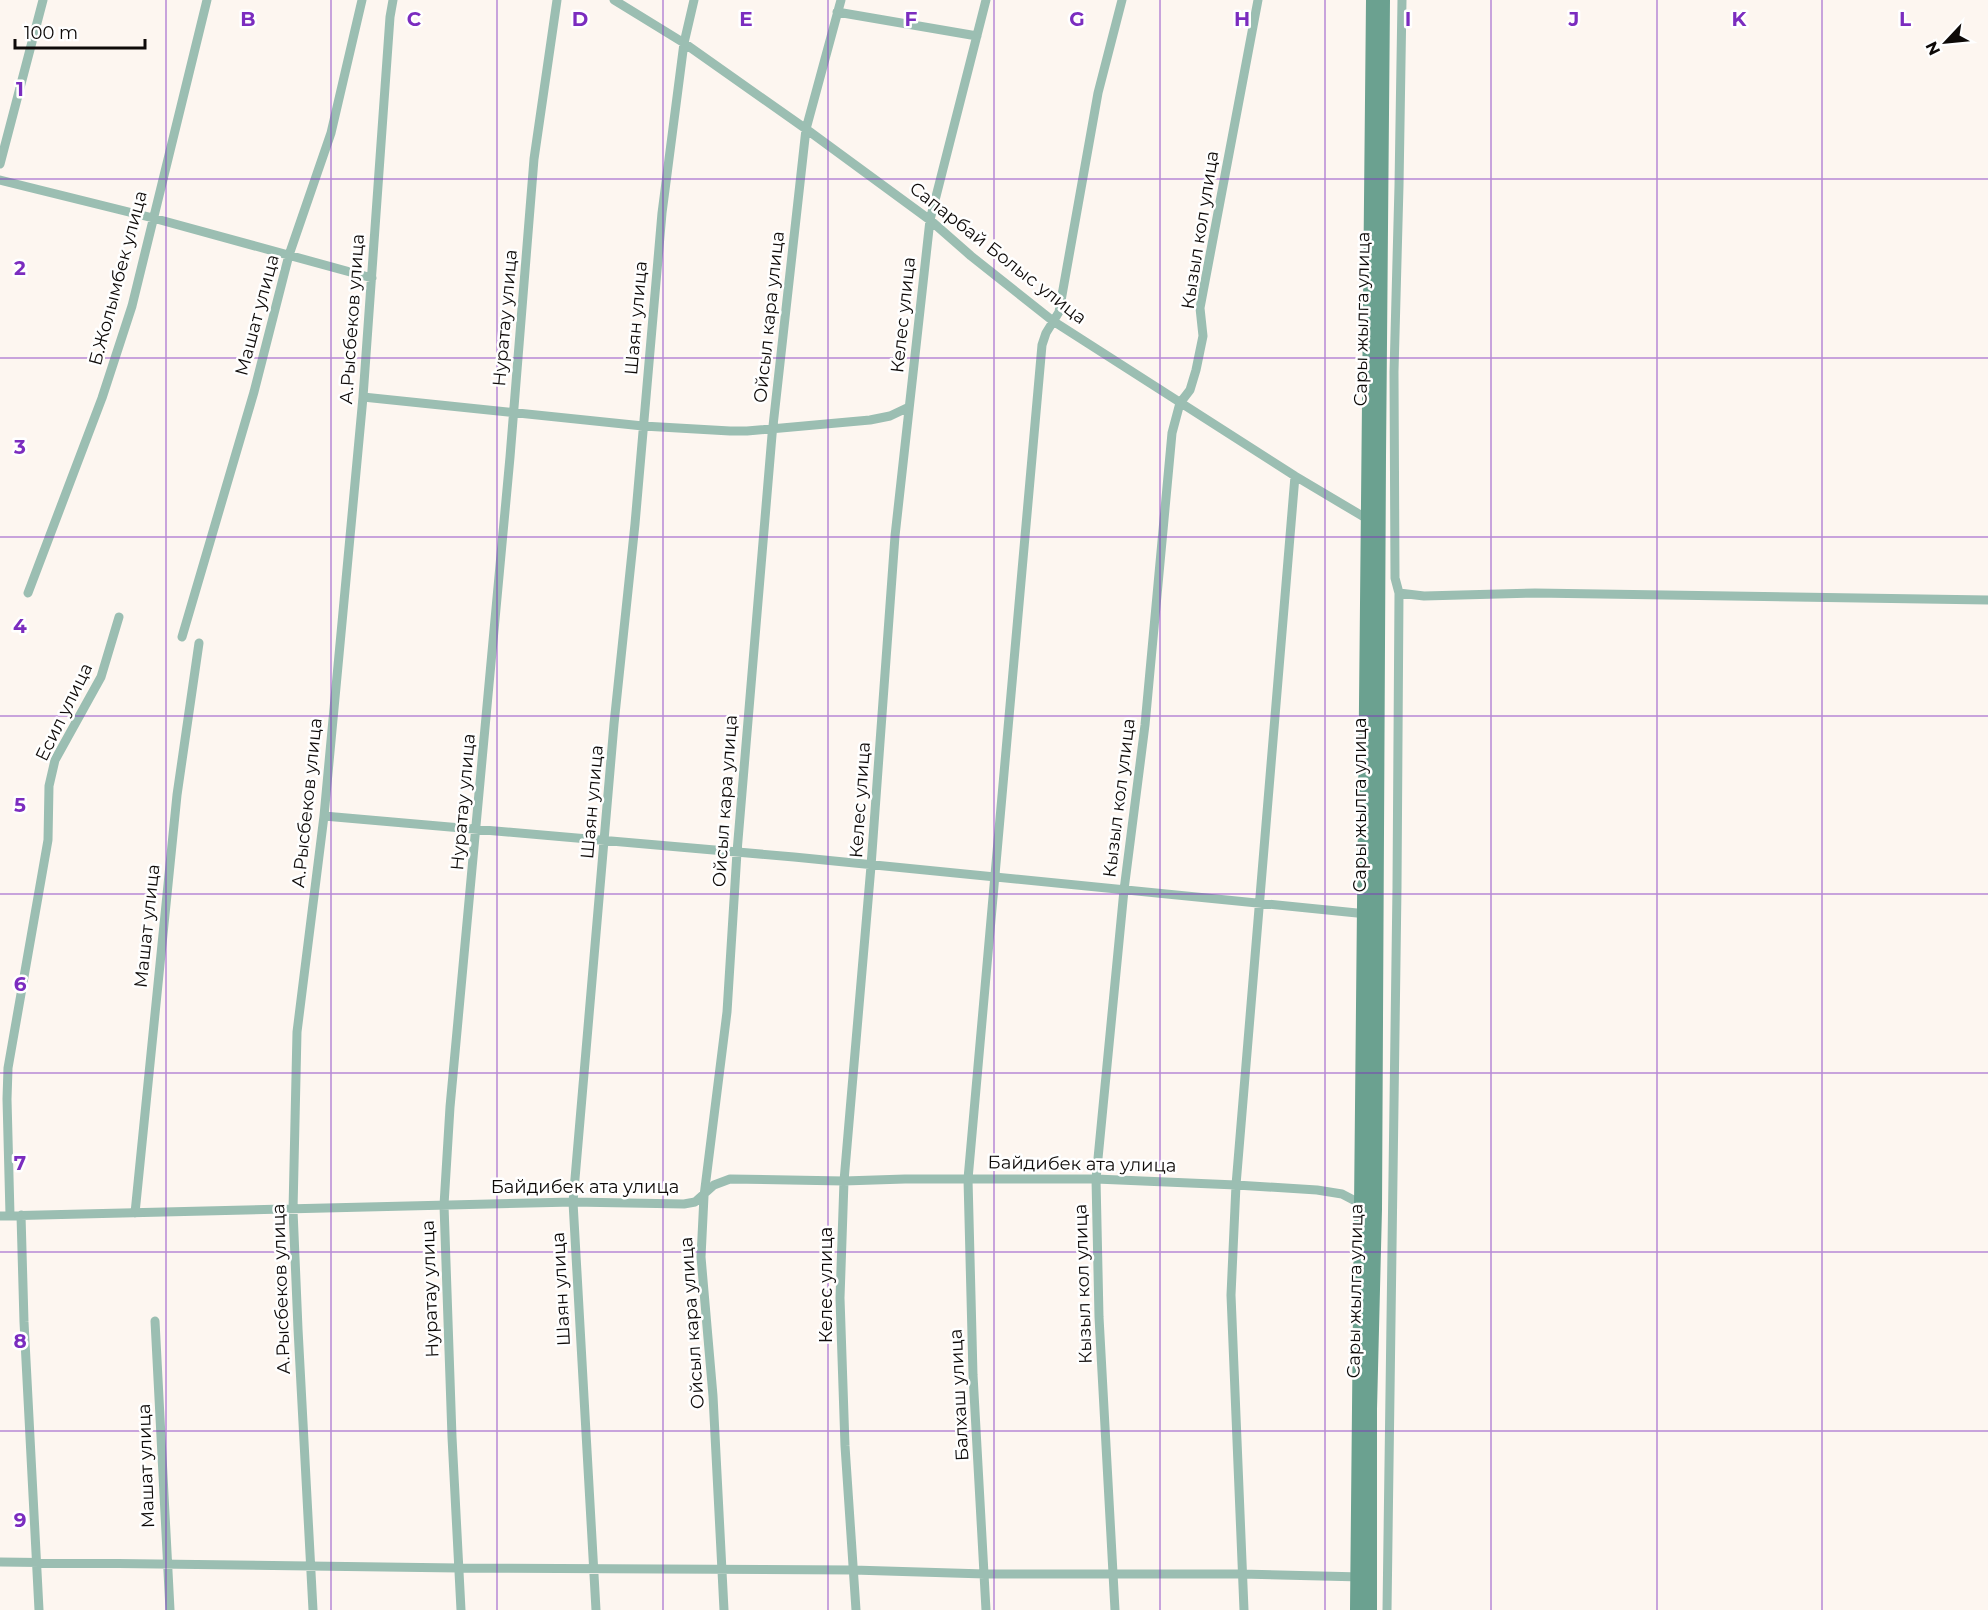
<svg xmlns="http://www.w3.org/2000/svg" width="1988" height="1610" font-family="Montserrat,sans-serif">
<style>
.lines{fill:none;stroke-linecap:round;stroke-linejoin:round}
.street{stroke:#9bbeb2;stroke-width:9}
.secondary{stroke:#6ba190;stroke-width:14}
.grid{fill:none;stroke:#7b2cbf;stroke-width:1.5;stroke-opacity:0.55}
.labels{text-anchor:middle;stroke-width:5;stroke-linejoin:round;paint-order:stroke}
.street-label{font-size:18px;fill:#0e0a08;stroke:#fff}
.grid-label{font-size:20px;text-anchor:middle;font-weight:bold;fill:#7b2cbf;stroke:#fff;stroke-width:5;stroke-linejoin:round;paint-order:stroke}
</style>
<rect width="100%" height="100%" fill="#fdf6f0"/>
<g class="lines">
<path class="street" d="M614,0L684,43L806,129L930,220L971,256L1053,321L1295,476L1369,520
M837,12L977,36
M0,164L43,0
M0,180L153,218L372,278
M363,397L643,426L730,431H747L870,420L890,416L909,407
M28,593L102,398L132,306L207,0
M1399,593L1424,596L1535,593L1988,600
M182,637L254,392L289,255L331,133L362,0
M324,816L794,857L1367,914
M135,1213L177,795L199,643
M10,1215L7,1099L8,1068L48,840L49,786L55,760L101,677L119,617
M21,1215L24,1322L39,1610
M0,1216L573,1202L684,1204L695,1202L714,1185L730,1179L844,1181L905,1179H1096L1236,1185L1317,1190L1342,1194L1363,1205
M155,1321L170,1610
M0,1562L458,1568L853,1570L985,1574H1241L1362,1577
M313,1610L298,1329L293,1210L297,1032L324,816L363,397L390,17L393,0
M461,1610L452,1437L444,1205L450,1107L510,457L534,159L557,0
M596,1610L573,1202L614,724L635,524L662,213L684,43L694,0
M724,1610L713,1396L701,1257L704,1196L727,1012L737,852L772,435L806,129L841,0
M856,1610L845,1446L840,1298L844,1181L871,866L895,536L930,220L986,0
M986,1610L973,1375L968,1179L1042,345L1046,333L1059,312L1098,93L1122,0
M1115,1610L1099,1317L1096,1179L1124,890L1145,725L1172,433L1180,403L1190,390L1196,370L1203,336L1200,308L1258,0
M1244,1610L1231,1295L1236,1185L1295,476
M1387,1610L1397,887L1399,593L1395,578L1394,372L1399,186L1402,0"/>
<path class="secondary" d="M1357,1610L1373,0
M1370,1610V1409L1375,1209L1379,457L1383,0"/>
</g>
<path class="grid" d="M166,0V1610M331,0V1610M497,0V1610M663,0V1610M828,0V1610M994,0V1610M1160,0V1610M1325,0V1610M1491,0V1610M1657,0V1610M1822,0V1610M0,179H1988M0,358H1988M0,537H1988M0,716H1988M0,894H1988M0,1073H1988M0,1252H1988M0,1431H1988"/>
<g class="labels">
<g class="street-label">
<text transform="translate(1200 230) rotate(-81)" y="6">Кызыл кол улица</text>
<text transform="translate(998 253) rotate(38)" y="6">Сапарбай Болыс улица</text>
<text transform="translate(118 278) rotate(-75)" y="6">Б.Жолымбек улица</text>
<text transform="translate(257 315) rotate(-75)" y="6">Машат улица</text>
<text transform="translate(903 315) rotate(-84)" y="6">Келес улица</text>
<text transform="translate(769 317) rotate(-84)" y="6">Ойсыл кара улица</text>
<text transform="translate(505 318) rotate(-85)" y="6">Нуратау улица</text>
<text transform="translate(636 318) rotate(-85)" y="6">Шаян улица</text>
<text transform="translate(352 319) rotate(-86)" y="6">А.Рысбеков улица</text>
<text transform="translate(1362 319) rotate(-89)" y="6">Сары жылга улица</text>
<text transform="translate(64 712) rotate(-64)" y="6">Есил улица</text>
<text transform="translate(1119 798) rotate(-83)" y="6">Кызыл кол улица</text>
<text transform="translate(860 800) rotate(-86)" y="6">Келес улица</text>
<text transform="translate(725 801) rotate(-86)" y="6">Ойсыл кара улица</text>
<text transform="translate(463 802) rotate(-85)" y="6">Нуратау улица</text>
<text transform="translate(592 802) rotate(-85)" y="6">Шаян улица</text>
<text transform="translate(307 803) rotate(-84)" y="6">А.Рысбеков улица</text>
<text transform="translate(1360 805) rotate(-90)" y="6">Сары жылга улица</text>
<text transform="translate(147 926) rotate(-84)" y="6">Машат улица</text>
<text transform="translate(1082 1164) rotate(1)" y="6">Байдибек ата улица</text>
<text x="585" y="1193">Байдибек ата улица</text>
<text transform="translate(1083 1284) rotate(-92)" y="6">Кызыл кол улица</text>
<text transform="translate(826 1285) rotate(-90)" y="6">Келес улица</text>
<text transform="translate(281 1289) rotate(-92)" y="6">А.Рысбеков улица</text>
<text transform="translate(430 1289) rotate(-92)" y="6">Нуратау улица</text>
<text transform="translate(561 1289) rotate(-93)" y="6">Шаян улица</text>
<text transform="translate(1355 1291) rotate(-89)" y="6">Сары жылга улица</text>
<text transform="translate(692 1323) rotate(-94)" y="6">Ойсыл кара улица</text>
<text transform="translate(959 1395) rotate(-93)" y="6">Балхаш улица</text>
<text transform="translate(146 1466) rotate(-92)" y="6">Машат улица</text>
</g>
</g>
<g class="grid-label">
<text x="248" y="26">B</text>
<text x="414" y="26">C</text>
<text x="580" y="26">D</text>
<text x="746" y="26">E</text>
<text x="911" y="26">F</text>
<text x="1077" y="26">G</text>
<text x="1242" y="26">H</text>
<text x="1408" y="26">I</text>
<text x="1574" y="26">J</text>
<text x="1739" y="26">K</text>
<text x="1905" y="26">L</text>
<text x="20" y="96">1</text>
<text x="20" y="275">2</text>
<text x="20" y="454">3</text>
<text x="20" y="633">4</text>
<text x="20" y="812">5</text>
<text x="20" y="991">6</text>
<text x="20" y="1170">7</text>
<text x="20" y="1348">8</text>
<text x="20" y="1527">9</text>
</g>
<g transform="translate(1946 42) rotate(244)" stroke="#ffffff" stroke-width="4.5" paint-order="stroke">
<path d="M0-4.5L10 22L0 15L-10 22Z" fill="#0e0a08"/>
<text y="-9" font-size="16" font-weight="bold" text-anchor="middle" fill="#0e0a08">N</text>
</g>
<path d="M15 39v9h130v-9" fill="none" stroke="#0e0a08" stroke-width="3"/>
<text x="24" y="39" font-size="18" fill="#0e0a08" stroke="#ffffff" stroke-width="4.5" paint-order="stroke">100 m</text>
</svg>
